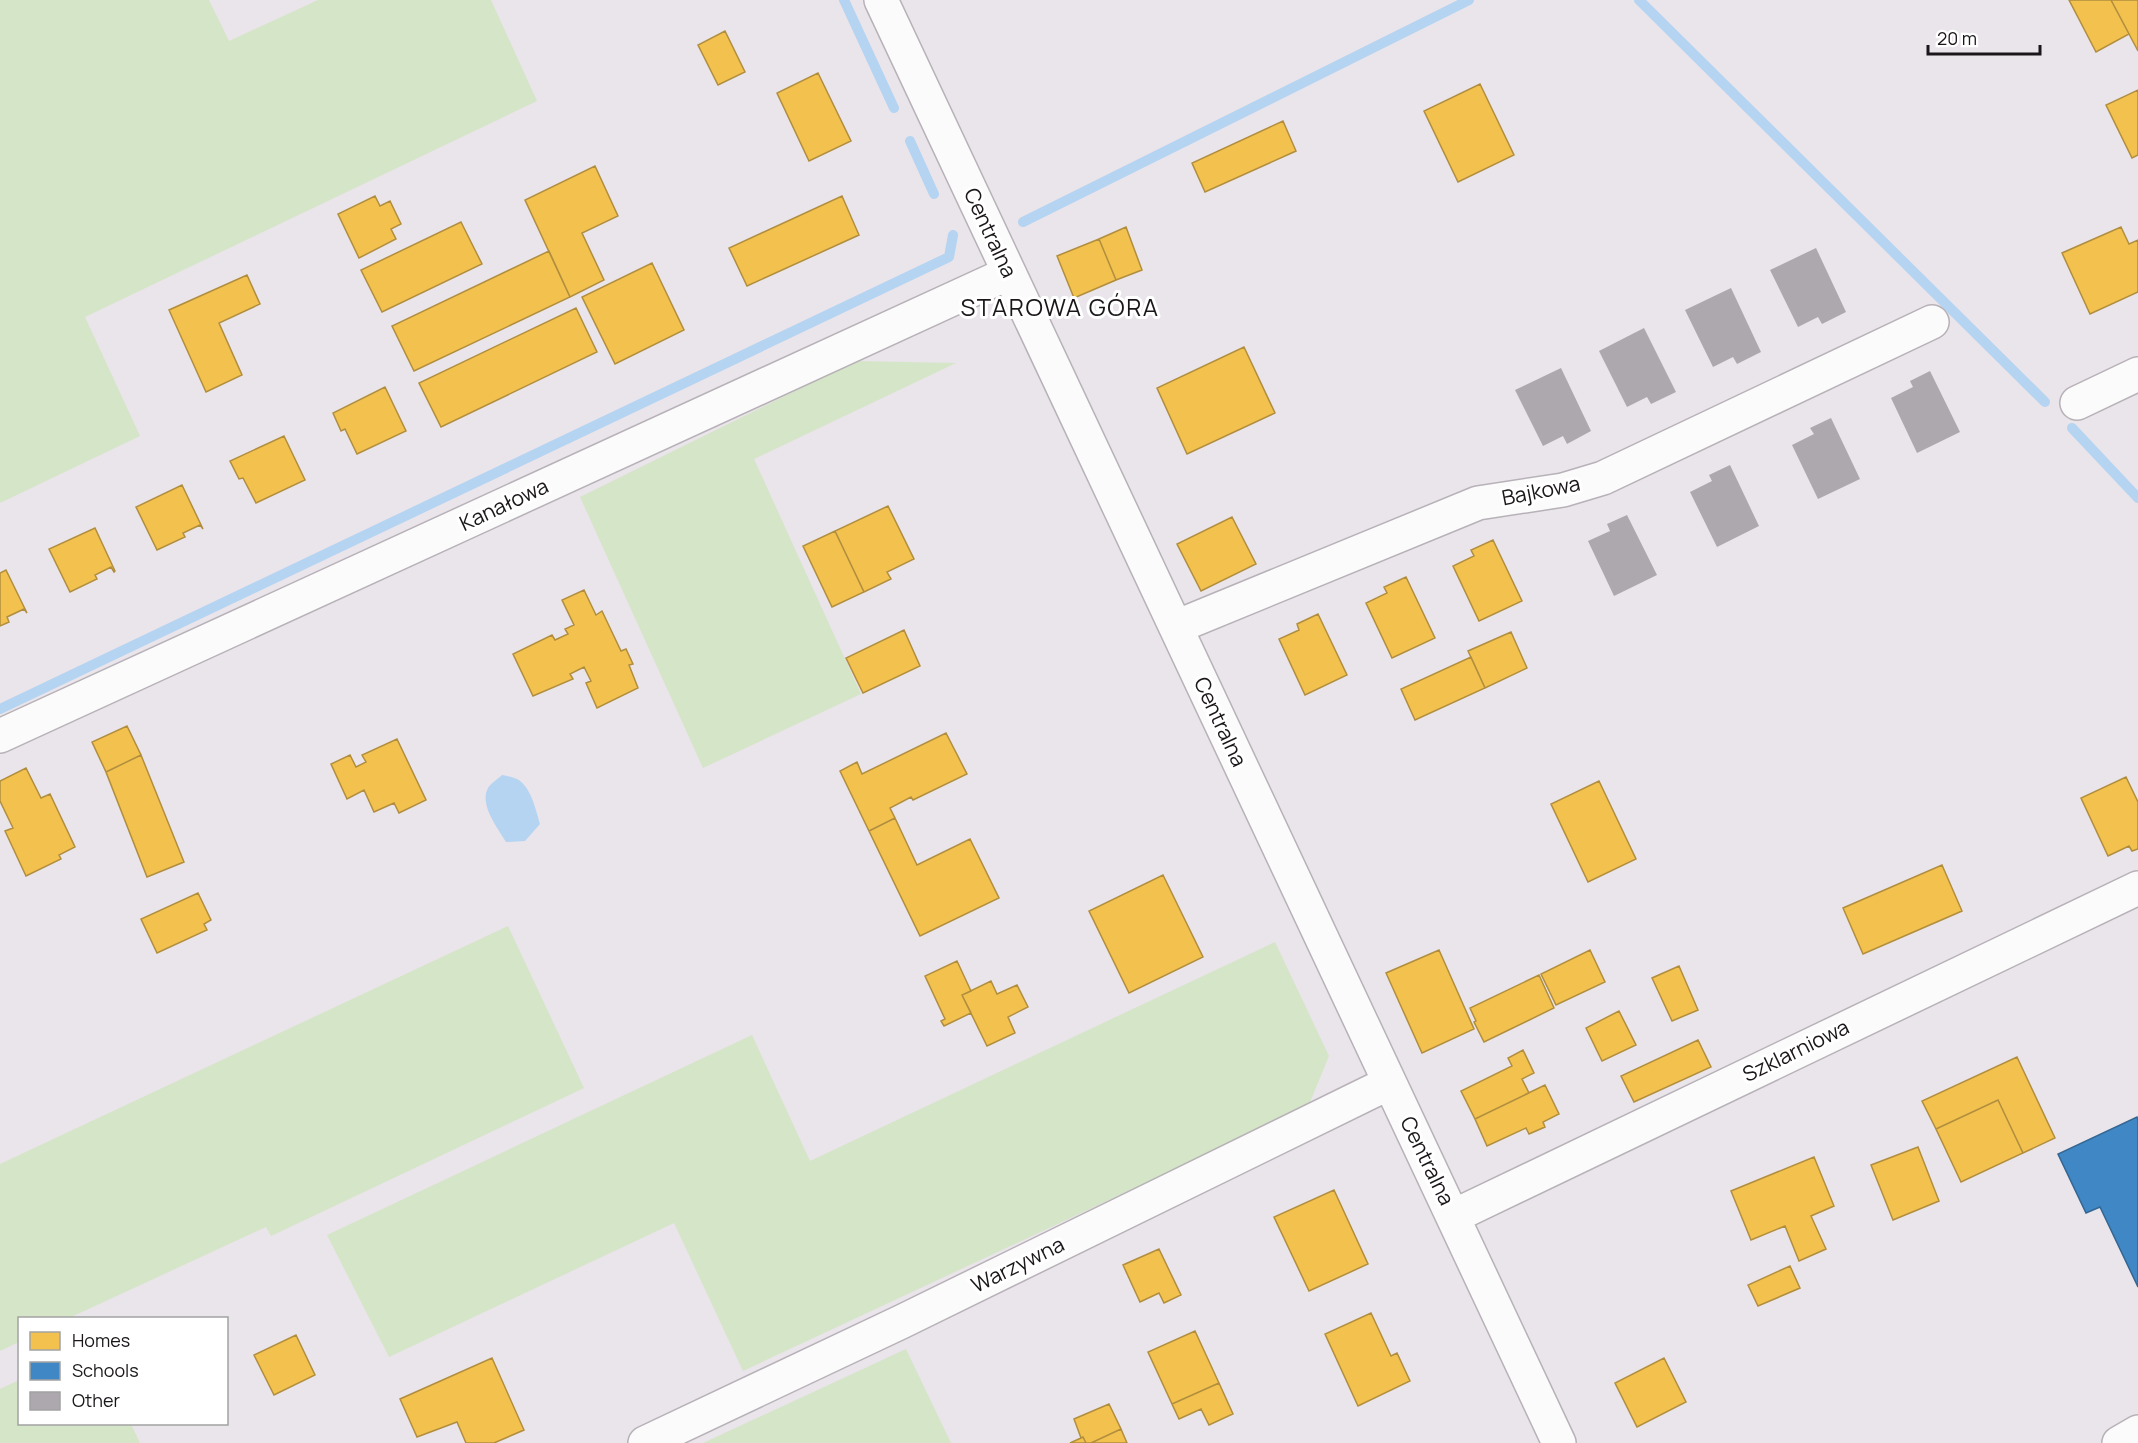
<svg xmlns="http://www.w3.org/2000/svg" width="2138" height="1443" font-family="Manrope,sans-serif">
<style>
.green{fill:#d5e5c7}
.water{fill:#b4d4f1}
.homes{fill:#f2c14e;stroke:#b18e3e;stroke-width:1.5}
.schools{fill:#3f88c5;stroke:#346692;stroke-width:1.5}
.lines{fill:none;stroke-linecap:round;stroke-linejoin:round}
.stream{stroke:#b4d4f1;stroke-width:10}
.building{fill:#aca8ad}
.minor-casing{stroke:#b7b2b7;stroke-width:36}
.minor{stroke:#fcfbfc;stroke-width:33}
.labels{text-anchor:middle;stroke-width:6;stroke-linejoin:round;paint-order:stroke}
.street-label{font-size:21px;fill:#1a161a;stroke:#fff}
.quarter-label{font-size:24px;letter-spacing:1.5px;fill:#1a161a;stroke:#fff}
</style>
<rect width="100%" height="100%" fill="#eae4eb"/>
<path class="green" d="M0,0H209L229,41L318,0H491L537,101L85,317L140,436L0,503Z
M856,361L956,363L754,459L861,694L703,768L580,497Z
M508,926L584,1088L271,1236L266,1227L69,1318H20L19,1342L0,1351V1164Z
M1275,942L1329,1056L1308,1107L743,1371L674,1223L389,1357L327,1235L752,1035L810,1161Z
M906,1349L951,1443H703Z
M19,1380L20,1424H131L140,1443H0V1389Z"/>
<path class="water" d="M502,775C507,776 513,777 517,779C531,786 536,811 540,824L525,841L506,842C498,828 479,805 488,788C491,783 498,779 502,775Z"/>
<path class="homes" d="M2069,0H2111L2129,34L2096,52Z
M2111,0H2138V51Z
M725,31L745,72L718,85L698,45Z
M818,73L851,141L809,161L777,93Z
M1480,84L1514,155L1458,182L1424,111Z
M2138,90V155L2132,158L2106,105Z
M1283,121L1296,151L1205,192L1192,163Z
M595,166L618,216L582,233L604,280L570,297L525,200Z
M375,196L380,206L390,201L401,224L391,229L396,239L359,258L338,214Z
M842,196L859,235L747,286L729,248Z
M461,222L482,264L382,312L361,270Z
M1126,227L1142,270L1116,280L1099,239Z
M2121,227L2129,244L2138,240V292L2090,314L2062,253Z
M1099,239L1116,280L1074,298L1057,256Z
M549,251L570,297L414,371L392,326Z
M652,263L684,330L615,364L582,297Z
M247,275L260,304L219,323L242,375L206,392L169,310Z
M576,308L597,352L441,427L419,383Z
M1244,347L1275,413L1187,454L1157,388Z
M385,387L406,431L357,454L345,429L341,431L333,413Z
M284,436L305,480L256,503L243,478L239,479L230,461Z
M182,485L203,529L200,525L183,533L185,537L157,550L136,507Z
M888,506L914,559L887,572L891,579L864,592L835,531Z
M1232,517L1256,564L1201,591L1177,544Z
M95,528L115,571L114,572L111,567L95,575L97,579L70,592L49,549Z
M835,531L864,592L832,607L803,546Z
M1493,540L1522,601L1479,621L1453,566L1474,556L1471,550Z
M6,570L27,613L24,609L7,617L9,622L0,626V573Z
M1406,577L1435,638L1392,658L1366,603L1387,593L1384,587Z
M584,590L596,615L602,611L621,651L626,649L633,664L629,665L638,688L597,708L586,683L591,681L584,667L570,674L573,679L533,696L513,654L552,635L555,640L568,634L565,629L574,625L562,600Z
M1318,614L1347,675L1305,695L1279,639L1299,630L1297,624Z
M904,630L920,666L863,693L846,658Z
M1511,632L1527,668L1485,688L1468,651Z
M1471,657L1485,688L1415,720L1401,689Z
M127,726L141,755L106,772L92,742Z
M946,733L967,774L913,800L911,797L890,808L895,818L869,831L840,771L857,762L862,774Z
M397,739L426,800L399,813L394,803L374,812L364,790L347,799L331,764L350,755L356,767L366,762L362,755Z
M141,755L184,862L147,877L106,772Z
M26,768L41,798L50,794L75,847L59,855L61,859L26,876L5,831L13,828L0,801V781Z
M2126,777L2138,802V849L2132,851L2129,846L2108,856L2081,798Z
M1599,781L1636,859L1588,882L1551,804Z
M895,818L917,865L970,839L999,898L920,936L869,831Z
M1942,865L1962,911L1863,954L1843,908Z
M1163,875L1203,957L1129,993L1089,911Z
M198,893L211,920L204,924L207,930L157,953L141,919Z
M1439,950L1474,1029L1422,1053L1386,973Z
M1590,950L1605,982L1556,1005L1541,974Z
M957,961L971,991L962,995L971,1013L944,1026L941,1021L945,1019L925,976Z
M1679,966L1698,1010L1672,1021L1652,978Z
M1539,975L1554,1008L1484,1042L1474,1022L1476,1021L1470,1008Z
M991,981L997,994L1017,985L1028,1007L1008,1017L1015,1033L987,1046L962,995Z
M1619,1011L1636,1045L1602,1061L1586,1028Z
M1698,1040L1711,1067L1634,1102L1621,1076Z
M1523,1050L1534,1073L1522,1079L1529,1093L1475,1119L1461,1091L1512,1066L1508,1058Z
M2017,1057L2055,1138L2023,1153L1998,1100L1936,1129L1922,1101Z
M1545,1085L1559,1114L1543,1122L1545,1127L1529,1134L1526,1128L1487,1146L1475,1119Z
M1998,1100L2023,1153L1961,1182L1936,1129Z
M1918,1147L1939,1201L1893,1220L1871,1165Z
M1814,1157L1834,1206L1811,1216L1826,1249L1799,1261L1785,1226L1751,1240L1731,1191Z
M1334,1190L1368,1264L1309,1291L1274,1217Z
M1159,1249L1181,1295L1164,1303L1159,1293L1140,1302L1123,1265Z
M1790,1266L1800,1288L1758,1306L1748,1285Z
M1371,1313L1391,1356L1397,1353L1410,1381L1358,1406L1325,1334Z
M1195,1331L1219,1383L1172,1404L1148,1352Z
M296,1335L315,1375L274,1395L254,1355Z
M492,1358L524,1430L494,1443H466L457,1422L417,1437L400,1399Z
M1664,1358L1686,1402L1637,1427L1615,1383Z
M1219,1383L1233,1414L1209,1425L1201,1409L1179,1419L1172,1404Z
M1109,1404L1121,1429L1091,1443H1086L1083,1437L1081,1438L1074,1419Z
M1121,1429L1127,1443H1091Z
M1083,1437L1086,1443H1070L1081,1438Z"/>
<path class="schools" d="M2137,1117L2138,1120V1287L2100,1207L2086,1213L2058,1154Z"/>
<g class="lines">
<path class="stream" d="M844,0L894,108
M1639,0L2045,402
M910,141L934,194
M1023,222L1469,0
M2072,428L2138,498
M0,709L949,257L953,235"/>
</g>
<path class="building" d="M1816,248L1846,312L1822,324L1818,317L1798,327L1770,270Z
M1731,288L1761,352L1737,364L1733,357L1713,367L1685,310Z
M1644,328L1676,392L1651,404L1647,397L1627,407L1599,351Z
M1561,368L1591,431L1567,444L1563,436L1543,446L1515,390Z
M1930,371L1960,432L1917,453L1891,398L1913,387L1910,381Z
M1831,418L1860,479L1818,499L1792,445L1814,434L1810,428Z
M1730,465L1759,526L1717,547L1690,492L1712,481L1709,475Z
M1627,515L1657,575L1614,596L1588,541L1610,531L1607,524Z"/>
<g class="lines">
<g class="minor-casing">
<path id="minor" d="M881,0L1559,1443
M2077,403L2138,374
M1176,627L1478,503L1563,490L1603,478L1932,322
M0,736L1009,273
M1454,1216L2138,888
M645,1443L901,1322L1389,1083
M2119,1443L2138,1432"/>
</g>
<use href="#minor" class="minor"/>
</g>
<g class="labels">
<g class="street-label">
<text transform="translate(990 233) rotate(65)" y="7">Centralna</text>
<text transform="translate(1541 491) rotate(-11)" y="7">Bajkowa</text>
<text transform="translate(504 505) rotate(-25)" y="7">Kanałowa</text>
<text transform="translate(1220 722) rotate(65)" y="7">Centralna</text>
<text transform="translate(1796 1051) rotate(-26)" y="7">Szklarniowa</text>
<text transform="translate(1427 1161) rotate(64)" y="7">Centralna</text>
<text transform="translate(1018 1265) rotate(-26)" y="7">Warzywna</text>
</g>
<g class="quarter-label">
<text x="1060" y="316">STAROWA GÓRA</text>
</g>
</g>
<rect x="18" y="1317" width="210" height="108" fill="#ffffff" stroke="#a3a2a3" stroke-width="1.5"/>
<rect x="30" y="1332" width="30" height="18" fill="#f2c14e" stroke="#a3a2a3" stroke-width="1.5"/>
<text x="72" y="1347" font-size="18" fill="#1a161a">Homes</text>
<rect x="30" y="1362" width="30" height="18" fill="#3f88c5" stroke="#a3a2a3" stroke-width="1.5"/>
<text x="72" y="1377" font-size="18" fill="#1a161a">Schools</text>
<rect x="30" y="1392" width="30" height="18" fill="#aca8ad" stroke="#a3a2a3" stroke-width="1.5"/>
<text x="72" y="1407" font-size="18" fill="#1a161a">Other</text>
<path d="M1928 45v9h112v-9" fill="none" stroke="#1a161a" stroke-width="3"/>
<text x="1937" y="45" font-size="18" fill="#1a161a" stroke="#ffffff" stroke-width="4.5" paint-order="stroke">20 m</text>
</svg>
